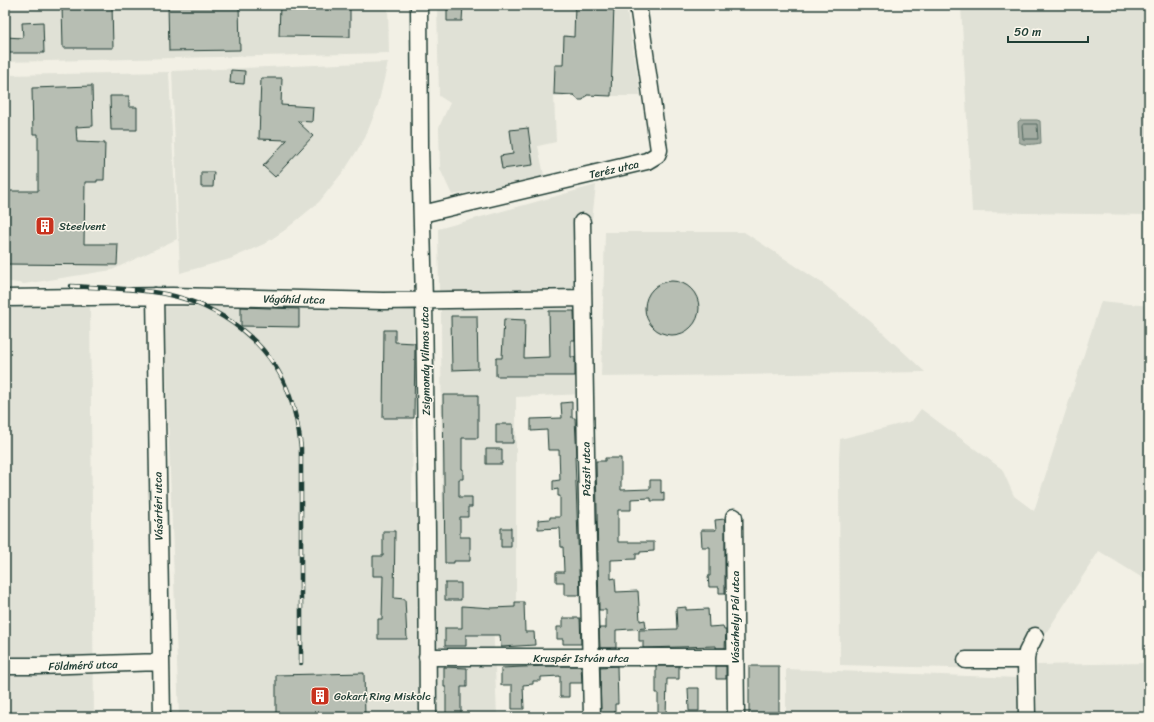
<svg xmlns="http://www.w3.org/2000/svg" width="1154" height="722" font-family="Sriracha,sans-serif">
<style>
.built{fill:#e0e1d6}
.water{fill:#a2aba1;stroke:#6e7f75}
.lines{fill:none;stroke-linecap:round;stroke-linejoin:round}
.shore{stroke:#536960;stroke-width:1}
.building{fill:#b7beb3;stroke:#1f3d34}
.minor-casing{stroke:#1f3d34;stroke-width:19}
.minor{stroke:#fbf7ec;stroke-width:16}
.rail-casing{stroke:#1f3d34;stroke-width:4.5}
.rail{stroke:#fbf7ec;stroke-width:3;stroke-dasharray:9;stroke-linecap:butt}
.labels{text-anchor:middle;stroke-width:3;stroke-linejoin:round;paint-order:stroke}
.street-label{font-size:11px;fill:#1f3d34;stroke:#fbf7ec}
.poi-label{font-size:11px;fill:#1f3d34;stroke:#fbf7ec;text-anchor:start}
</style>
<rect width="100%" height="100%" fill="#f2f0e5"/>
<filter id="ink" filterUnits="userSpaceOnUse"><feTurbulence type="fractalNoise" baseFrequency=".025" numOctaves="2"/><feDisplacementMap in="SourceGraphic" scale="8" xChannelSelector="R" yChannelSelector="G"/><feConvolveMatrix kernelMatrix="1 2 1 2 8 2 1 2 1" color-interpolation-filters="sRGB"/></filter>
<g filter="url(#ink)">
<path class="built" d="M5,5H388L389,53L5,62Z
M437,5H626L641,96H554L556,142L538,146L545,180L452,195L440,169L439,127L450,103L439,96Z
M961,5H1149V215L972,212Z
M388,62L378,105L365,138L346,168L319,202L285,230L264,244L230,259L180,273L172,71Z
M169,72L177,239L112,270L24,284L5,281V75Z
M596,185L583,298L585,394L516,397V620L493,621L497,716L515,717H179L164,307H291L414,309L412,503L442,502L441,312L439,290L438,229Z
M605,232H744L822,283L870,321L925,372L601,377Z
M1101,301L1149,306V582L1099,551L1022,670L840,665L839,459L840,439L912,421L921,409L1002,469L1014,496L1034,511Z
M5,303L90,306L94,717H5Z
M1149,663V717H1037V665Z
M786,669L1019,678V717H786Z"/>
<path class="water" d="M1020,120H1037L1040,121L1041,143C1035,144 1024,146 1019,142L1018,122Z"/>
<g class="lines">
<path class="shore" d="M1024,124H1037L1038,139H1023L1022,126Z"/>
</g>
<path class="building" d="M62,5H112L113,48H63Z
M168,5H239L240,50L169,51Z
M280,5H350V37L279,36Z
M447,5H463L462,21H447Z
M575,5H614L611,96L587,95L583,100H578L574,95L554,94L555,65H563L564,36L574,37Z
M43,22L44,53H5V37L23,38L22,23Z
M231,70L245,71L244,84L230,83Z
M261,78H282L281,105L313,107L312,122L297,121L313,136L275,177L263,166L287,140L259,139Z
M92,86L93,126L76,127L77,142L105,143L104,180H97V182H85L84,244H118L117,265L5,264V212L9,213V191H38V134H33L32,88Z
M110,96H129V107H137V130H111Z
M528,128L533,165L502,169L500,156L513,154L510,130Z
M201,172H214L213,187H201Z
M645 308a27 27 0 1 1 54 0a27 27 0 1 1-54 0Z
M241,307L299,309V327L241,326Z
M549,311H574L575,340H571V357H575V376H496V358H502L504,319L525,320L524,358L550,357Z
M451,316H477L478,369L452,370Z
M384,330H395V342L415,343L414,418H383Z
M443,395H478V438H462V469H463V479H459V497H472V507H468V517H460V537H470V561H454V563H445Z
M572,402V418H575L576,439L577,456H575L580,595H564V582H556V572H564L563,547H561L560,528L538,529V520L550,519V517H560V496H558V489L553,490V481L560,480L559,450H548L547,430L531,431V419L562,418L561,403Z
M496,424H513V443H496Z
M486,449H502V464H486Z
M605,458H621V490L650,489V480H661V493L664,492V501H651V498L631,499V510H618V542H654V551L640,552V554H636V559L611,560V579L615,578L616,592L638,591L640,621L645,620L646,628L616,630V648H600L599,628H606V610H599L596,461H605Z
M725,519V593H719V587H709L708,576H710V547H702L701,530H716L715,520Z
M501,528H511V547H501Z
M383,531H395L394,598L405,599L407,639H378V619H382L383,576H373V556H383Z
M445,583H461V600H445Z
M515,602H524L525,632H534L535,645L501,647L500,635H466V646H445V628H462V606L492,608L515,607Z
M686,607V610L708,609L709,627L723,626L724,630H726L725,648H716V646L643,648V641H639V630L677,629L676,608Z
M563,618H580L581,644H563V639H557V627H563Z
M546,666H581L582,683H569V697H560V676L541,677V681H533V684L523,685L524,709H512V685H501V668Z
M617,666L618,704H615V717H601L600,667Z
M656,666H679V679H667L666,717H658V693H656Z
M716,666H726V679H716Z
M749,666H779V717H749Z
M444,667L467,668V687H461V717H446V687H444Z
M364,673L365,717H276V675Z
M688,688H699V711H689Z"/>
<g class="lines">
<g class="minor-casing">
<path id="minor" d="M419,5L420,148L424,301L427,531L428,717
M422,214L647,161L657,155L659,150L638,5
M582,222L586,455L592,717
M155,296L162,717
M5,298L172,296L383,301L583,298
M734,517L736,717
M427,657H735
M966,660H1026
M5,666H38L161,662
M1027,717L1026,660L1027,652L1035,636"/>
</g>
<use href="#minor" class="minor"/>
<g class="rail-casing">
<path id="rail" d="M71,286C102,288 134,288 165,294C220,305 272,343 290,397C296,414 299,430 301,448V663"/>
</g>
<use href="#rail" class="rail"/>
</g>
</g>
<defs>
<g id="building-square" transform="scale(1)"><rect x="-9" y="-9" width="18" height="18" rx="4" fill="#c8321e" stroke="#fbf7ec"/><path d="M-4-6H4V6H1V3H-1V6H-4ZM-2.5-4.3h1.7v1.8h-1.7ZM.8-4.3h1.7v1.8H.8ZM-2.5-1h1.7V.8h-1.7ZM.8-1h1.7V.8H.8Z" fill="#fff"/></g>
</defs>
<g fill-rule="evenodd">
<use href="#building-square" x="45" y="226"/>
<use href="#building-square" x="320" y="696"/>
</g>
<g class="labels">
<g class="street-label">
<text transform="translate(614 169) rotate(-13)" y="4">Teréz utca</text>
<text transform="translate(294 299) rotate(1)" y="4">Vágóhíd utca</text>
<text transform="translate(425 361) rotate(-91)" y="4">Zsigmondy Vilmos utca</text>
<text transform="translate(586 469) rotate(-91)" y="4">Pázsit utca</text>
<text transform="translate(158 506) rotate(-91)" y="4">Vásártéri utca</text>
<text transform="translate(735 617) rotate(-90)" y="4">Vásárhelyi Pál utca</text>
<text x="581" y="662">Kruspér István utca</text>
<text transform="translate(83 665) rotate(-2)" y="4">Földmérő utca</text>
</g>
<g class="poi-label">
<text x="59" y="230">Steelvent</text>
<text x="334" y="700">Gokart Ring Miskolc</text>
</g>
</g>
<rect width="1154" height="722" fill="none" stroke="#fbf7ec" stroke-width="20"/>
<rect x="10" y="10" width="1134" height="702" fill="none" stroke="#1f3d34" stroke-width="1.5" filter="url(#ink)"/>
<path d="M1008 36v6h80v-6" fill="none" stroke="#1f3d34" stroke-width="2"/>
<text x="1014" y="36" font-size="12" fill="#1f3d34" stroke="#fbf7ec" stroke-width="3" paint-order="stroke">50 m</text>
</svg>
